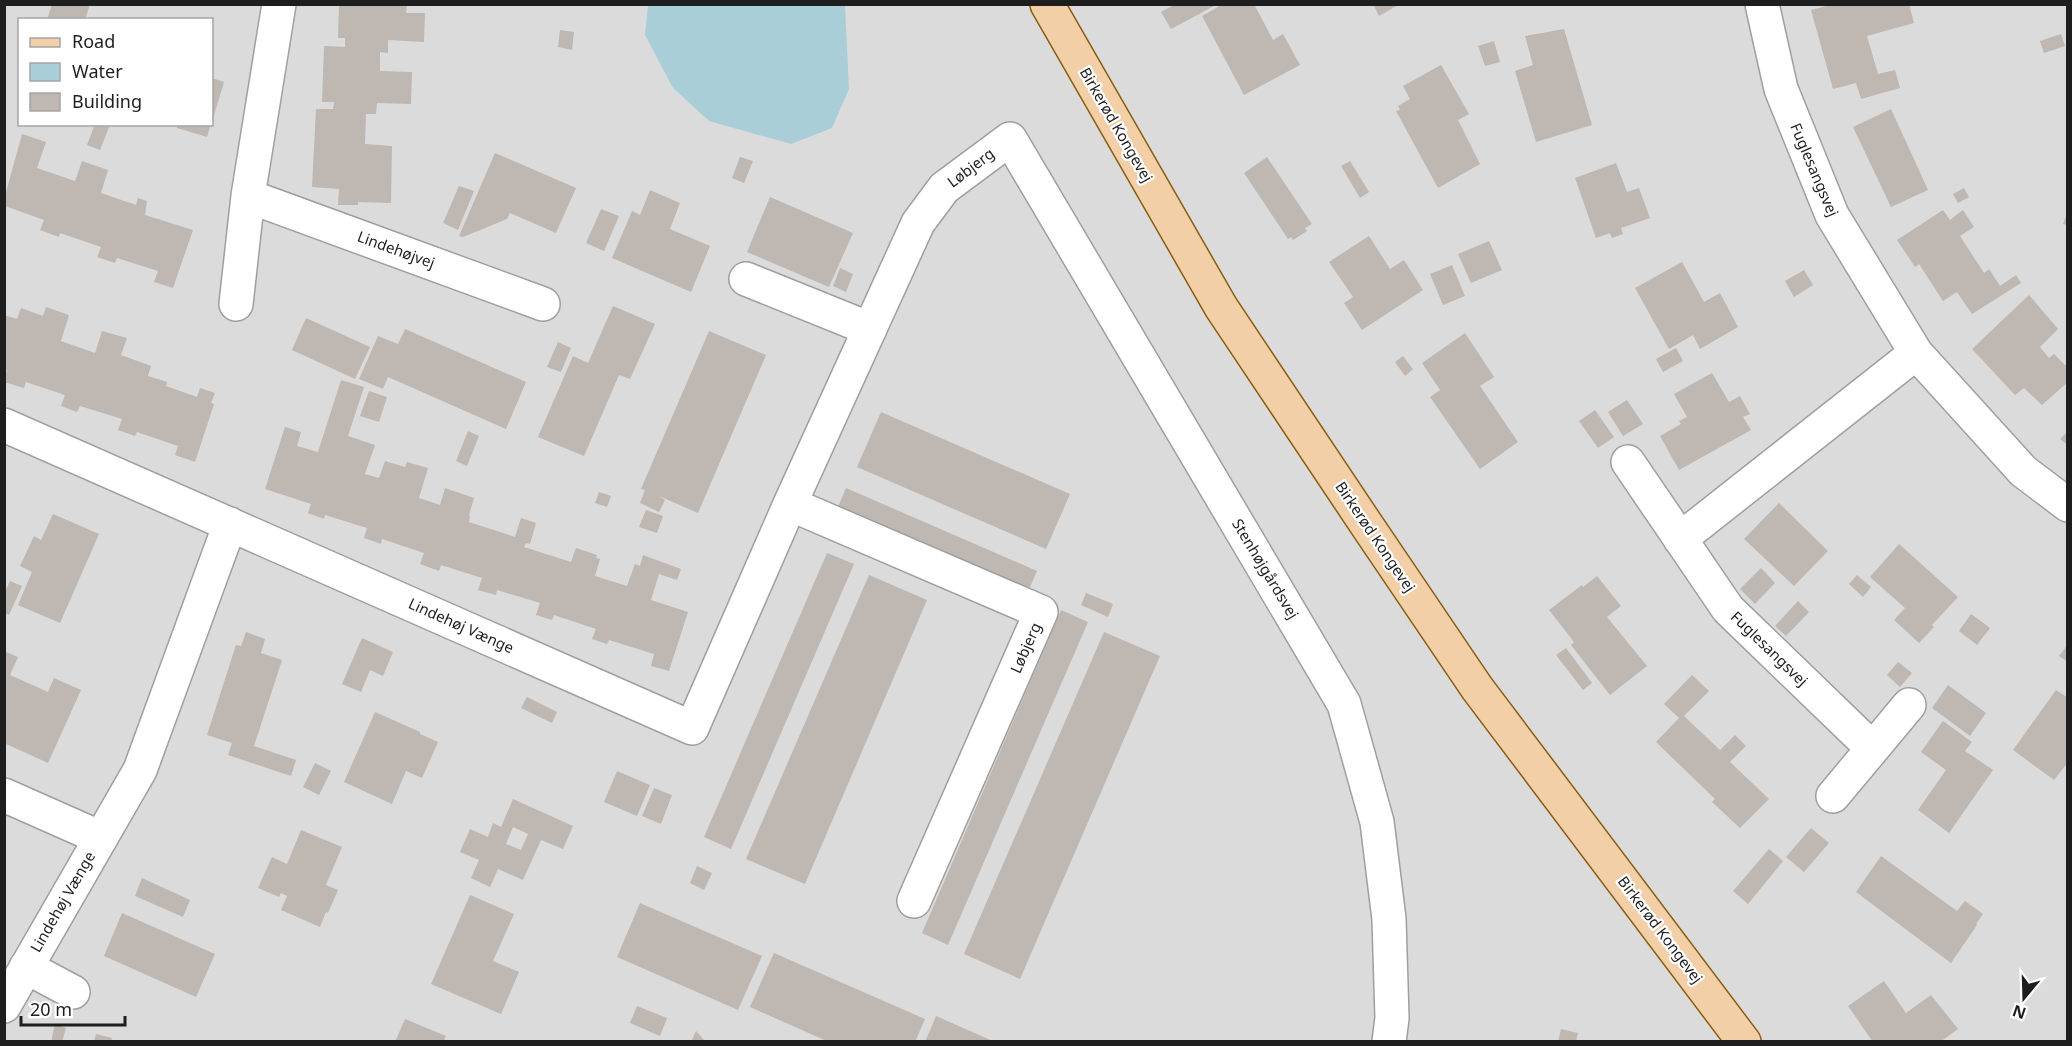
<svg xmlns="http://www.w3.org/2000/svg" width="2072" height="1046" font-family="'Noto Sans',sans-serif">
<style>
.residential{fill:#dcdbdb;fill-rule:evenodd}
.water{fill:#aaced7}
.building{fill:#beb7b2;fill-rule:evenodd}
.lines{fill:none;stroke-linecap:round;stroke-linejoin:round}
.minor-casing{stroke:#9f9f9f;stroke-width:36}
.major-casing{stroke:#895d0f;stroke-width:36}
.minor{stroke:#fff;stroke-width:33}
.major{stroke:#f2cfa6;stroke-width:33}
.labels{text-anchor:middle;stroke-width:4.5;stroke-linejoin:round;paint-order:stroke}
.street-label{font-size:15px;fill:#1e1e1e;stroke:#fff}
</style>
<rect width="100%" height="100%" fill="#eeebe5"/>
<path class="residential" d="M5,5H2067V1041H5ZM20,20H212V124H20Z"/>
<path class="water" d="M648,5H845L849,89L832,128L791,144L709,121L673,88L645,35Z"/>
<path class="building" d="M52,4H90L85,20H47Z
M339,4H407L406,13H425L424,42L388,40V53L380,52V71L412,72L411,104L377,103L376,114H366L365,144L392,146L391,203L358,202V205H338L339,189L312,187L316,109H333L334,102H322L324,46L345,47V38H338Z
M1223,4H1254L1273,40L1283,34L1300,65L1244,95L1202,16Z
M1373,4H1400L1379,16Z
M1834,4H1909L1914,23L1867,36L1878,74L1895,70L1900,88L1861,99L1856,83L1833,89L1811,10Z
M1174,5H1216L1171,29L1161,12Z
M1564,29L1592,125L1536,142L1515,71L1533,65L1525,36Z
M560,30L574,32L572,50L558,47Z
M2061,34L2065,46L2044,53L2040,41Z
M1494,41L1500,62L1485,66L1478,46Z
M1441,65L1469,114L1458,120L1480,164L1438,188L1396,111L1400,110L1398,106L1410,99L1403,86Z
M212,78L224,82L212,122Z
M1891,109L1928,190L1891,207L1853,127Z
M95,124L109,127L100,150L87,145Z
M178,124H211L207,137L177,128Z
M22,134L46,142L37,168L75,181L82,161L108,170L101,193L136,205L138,198L147,201L145,215L193,230L173,288L154,282L158,271L117,258L115,263L97,257L101,247L60,233L59,237L40,230L44,220L5,206V196Z
M495,153L576,188L556,233L510,213L507,219L463,237L459,236Z
M740,157L753,161L744,183L732,178Z
M1267,157L1312,224L1305,228L1307,231L1293,240L1291,237L1288,239L1244,173Z
M1350,161L1369,192L1360,198L1341,166Z
M1616,163L1627,192L1639,188L1650,218L1621,228L1623,234L1612,238L1610,233L1596,238L1575,178Z
M459,186L474,191L458,230L443,223Z
M1964,188L1969,197L1958,203L1953,194Z
M650,190L680,203L670,229L710,246L691,292L612,258L632,211L640,215Z
M770,197L853,233L829,287L747,252Z
M601,209L619,216L604,251L586,243Z
M1943,210L1950,220L1963,210L1974,227L1960,236L1984,273L1989,269L2000,286L2016,275L2021,283L1972,314L1957,292L1943,301L1919,264L1915,267L1897,240Z
M2068,211V225L2063,224Z
M1369,236L1390,269L1404,260L1423,290L1362,330L1344,303L1353,297L1329,262Z
M1489,241L1502,270L1471,283L1458,254Z
M1682,262L1704,302L1720,293L1738,327L1700,349L1693,335L1669,349L1635,288Z
M1452,265L1465,296L1443,305L1430,274Z
M840,268L853,274L846,292L833,286Z
M1804,270L1813,285L1794,297L1785,281Z
M2029,295L2058,329L2040,347L2049,358L2054,354L2068,368V382L2042,405L2024,388L2015,395L1972,349Z
M613,306L655,324L630,379L619,375L584,456L538,437L573,356L588,363Z
M46,307L69,315L61,341L95,353L102,331L127,338L121,355L151,366L148,376L167,382L166,386L197,397L200,388L215,393L211,403L214,404L195,462L175,455L178,446L137,432L135,436L118,430L122,419L80,406L77,412L61,406L65,395L26,382L24,388L4,382L7,370L4,369V315L17,319L21,308L43,316Z
M306,318L370,347L355,379L292,350Z
M405,329L526,382L506,429L388,377L383,389L359,379L378,336L398,344Z
M709,331L766,355L698,513L659,496L665,500L659,512L640,503L645,490L641,489Z
M1465,333L1494,377L1480,386L1518,442L1480,469L1430,397L1440,390L1422,363Z
M558,342L571,348L561,372L547,367Z
M1676,348L1683,361L1663,372L1656,359Z
M1403,356L1413,369L1405,376L1395,362Z
M1712,373L1729,402L1740,396L1750,414L1743,417L1751,430L1679,470L1660,436L1681,424L1679,421L1687,417L1674,394Z
M341,380L364,387L348,436L375,445L365,474L379,478L385,461L405,467L407,462L428,468L419,498L440,505L445,488L474,498L469,515L470,516L469,522L515,537L521,518L536,523L530,544L526,543L524,547L571,562L576,548L597,555L596,558L600,559L595,576L627,586L635,564L640,566L643,555L681,569L677,580L659,574L651,600L688,612L669,671L651,666L654,654L609,640L607,644L592,639L596,629L554,615L552,620L536,615L540,603L497,590L496,595L478,590L482,578L441,565L439,571L420,564L424,553L382,539L381,544L364,538L367,528L325,515L324,519L308,513L311,504L265,489L285,427L301,432L297,446L318,452Z
M369,391L387,397L379,422L360,416Z
M1627,400L1643,424L1623,436L1608,412Z
M1595,410L1614,437L1598,448L1579,421Z
M881,412L1070,494L1046,549L857,467Z
M468,431L479,436L467,466L456,461Z
M2068,431V445L2060,439Z
M846,488L1037,571L1027,594L836,512Z
M599,492L611,496L607,507L595,503Z
M1779,503L1828,551L1794,586L1744,539Z
M646,510L663,516L657,533L639,527Z
M53,514L99,534L60,623L18,605L32,572L20,566L34,536L41,540Z
M1899,544L1958,597L1932,625L1934,627L1919,643L1894,620L1905,608L1870,577Z
M827,553L854,564L731,849L704,837Z
M1761,568L1775,583L1755,604L1740,589Z
M869,575L927,600L805,884L746,859Z
M1857,575L1871,587L1863,597L1849,584Z
M1597,576L1621,606L1607,617L1647,666L1610,695L1571,645L1574,642L1549,610L1582,585L1583,587Z
M10,581L22,586L9,615L4,613V594Z
M1086,593L1113,604L1108,617L1081,605Z
M1798,601L1809,612L1786,636L1775,626Z
M1061,610L1088,622L948,945L922,933Z
M1971,614L1990,628L1977,645L1959,631Z
M246,632L265,639L261,653L282,660L254,746L296,760L291,776L228,755L232,743L207,735L236,645L241,646Z
M1104,632L1160,656L1020,979L964,954Z
M362,638L393,652L383,676L370,670L361,692L342,684Z
M2068,644V662L2059,656Z
M1566,648L1592,683L1583,690L1556,655Z
M4,651L18,657L10,675L48,692L54,678L81,690L48,763L4,743Z
M1898,662L1912,673L1900,687L1887,675Z
M1692,675L1709,691L1684,716L1720,750L1735,735L1746,746L1730,762L1769,799L1740,828L1712,802L1715,799L1656,742L1679,718L1664,704Z
M1948,685L1986,713L1970,736L1932,708Z
M2056,690L2068,698V762L2054,780L2013,750Z
M527,697L557,712L552,723L521,708Z
M375,712L420,732V734L438,742L422,778L406,771L392,804L344,782Z
M1943,721L1972,742L1965,751L1993,770L1949,833L1918,810L1946,770L1921,752Z
M315,763L331,771L319,795L303,787Z
M617,771L650,785L637,816L604,802Z
M654,788L672,795L661,824L642,816Z
M513,799L573,826L563,849L541,840L523,880L498,869L490,887L471,878L479,860L460,852L470,829L488,837L493,823L501,827ZM513,827L528,834L521,850L506,844Z
M1811,828L1829,843L1804,872L1786,857Z
M301,830L342,847L326,885L338,890L328,913L326,912L320,927L281,910L287,896L281,893L279,897L258,888L272,857L287,864Z
M1769,849L1783,861L1748,904L1733,891Z
M1881,856L1957,911L1965,901L1983,914L1976,924L1977,925L1951,963L1856,892Z
M697,866L712,873L704,890L690,883Z
M142,878L190,900L183,917L135,896Z
M470,895L514,914L493,961L519,972L501,1014L431,984Z
M640,903L762,956L738,1010L617,957Z
M122,913L215,954L196,997L104,956Z
M774,953L925,1019L915,1042H829L750,1007Z
M1884,981L1906,1013L1931,995L1958,1029L1940,1042H1873L1848,1006Z
M637,1006L667,1018L660,1036L630,1023Z
M936,1016L995,1042H925Z
M405,1019L446,1036L443,1042H395Z
M55,1024L66,1028L62,1042H51Z
M1561,1029L1578,1033L1576,1042H1558Z
M696,1031L706,1042H691Z
M96,1034L112,1038L111,1042H94Z"/>
<g class="lines">
<g class="minor-casing">
<path id="minor" d="M1762,4L1781,89L1832,215L1916,353L2023,471L2068,505
M248,196L543,304
M746,279L870,329
M236,304L248,196L279,4
M4,425L692,728L790,504L918,223L944,188L1010,139L1344,704L1377,822L1389,919L1392,1018L1389,1042
M1628,462L1728,609L1872,748
M790,504L1041,612L914,901
M1680,539L1916,353
M4,795L101,838
M1833,796L1909,705
M26,967L73,992
M4,1006L140,770L230,524"/>
</g>
<g class="major-casing">
<path id="major" d="M1047,4L1221,307L1366,524L1477,688L1744,1042"/>
</g>
<use href="#minor" class="minor"/>
<use href="#major" class="major"/>
</g>
<g class="labels">
<g class="street-label">
<text transform="translate(1116 125) rotate(60)" y="5">Birkerød Kongevej</text>
<text transform="translate(971 168) rotate(-37)" y="5">Løbjerg</text>
<text transform="translate(1814 170) rotate(67)" y="5">Fuglesangsvej</text>
<text transform="translate(396 250) rotate(20)" y="5">Lindehøjvej</text>
<text transform="translate(1375 537) rotate(56)" y="5">Birkerød Kongevej</text>
<text transform="translate(1265 569) rotate(59)" y="5">Stenhøjgårdsvej</text>
<text transform="translate(461 626) rotate(24)" y="5">Lindehøj Vænge</text>
<text transform="translate(1026 648) rotate(-66)" y="5">Løbjerg</text>
<text transform="translate(1769 649) rotate(44)" y="5">Fuglesangsvej</text>
<text transform="translate(63 902) rotate(-60)" y="5">Lindehøj Vænge</text>
<text transform="translate(1660 930) rotate(53)" y="5">Birkerød Kongevej</text>
</g>
</g>
<rect width="2072" height="1046" fill="none" stroke="#1e1e1e" stroke-width="12"/>
<rect x="18" y="18" width="195" height="108" fill="#ffffff" stroke="#a5a5a5" stroke-width="1.5"/>
<rect x="30" y="38" width="30" height="9" fill="#f2cfa6" stroke="#a5a5a5" stroke-width="1.5"/>
<text x="72" y="48" font-size="18" fill="#1e1e1e">Road</text>
<rect x="30" y="63" width="30" height="18" fill="#aaced7" stroke="#a5a5a5" stroke-width="1.5"/>
<text x="72" y="78" font-size="18" fill="#1e1e1e">Water</text>
<rect x="30" y="93" width="30" height="18" fill="#beb7b2" stroke="#a5a5a5" stroke-width="1.5"/>
<text x="72" y="108" font-size="18" fill="#1e1e1e">Building</text>
<g transform="translate(2024 998) rotate(199)" stroke="#ffffff" stroke-width="4.5" paint-order="stroke">
<path d="M0-4.5L10 22L0 15L-10 22Z" fill="#1e1e1e"/>
<text y="-9" font-size="16" font-weight="bold" text-anchor="middle" fill="#1e1e1e">N</text>
</g>
<path d="M21 1016v9h104v-9" fill="none" stroke="#1e1e1e" stroke-width="3"/>
<text x="30" y="1016" font-size="18" fill="#1e1e1e" stroke="#ffffff" stroke-width="4.5" paint-order="stroke">20 m</text>
</svg>
